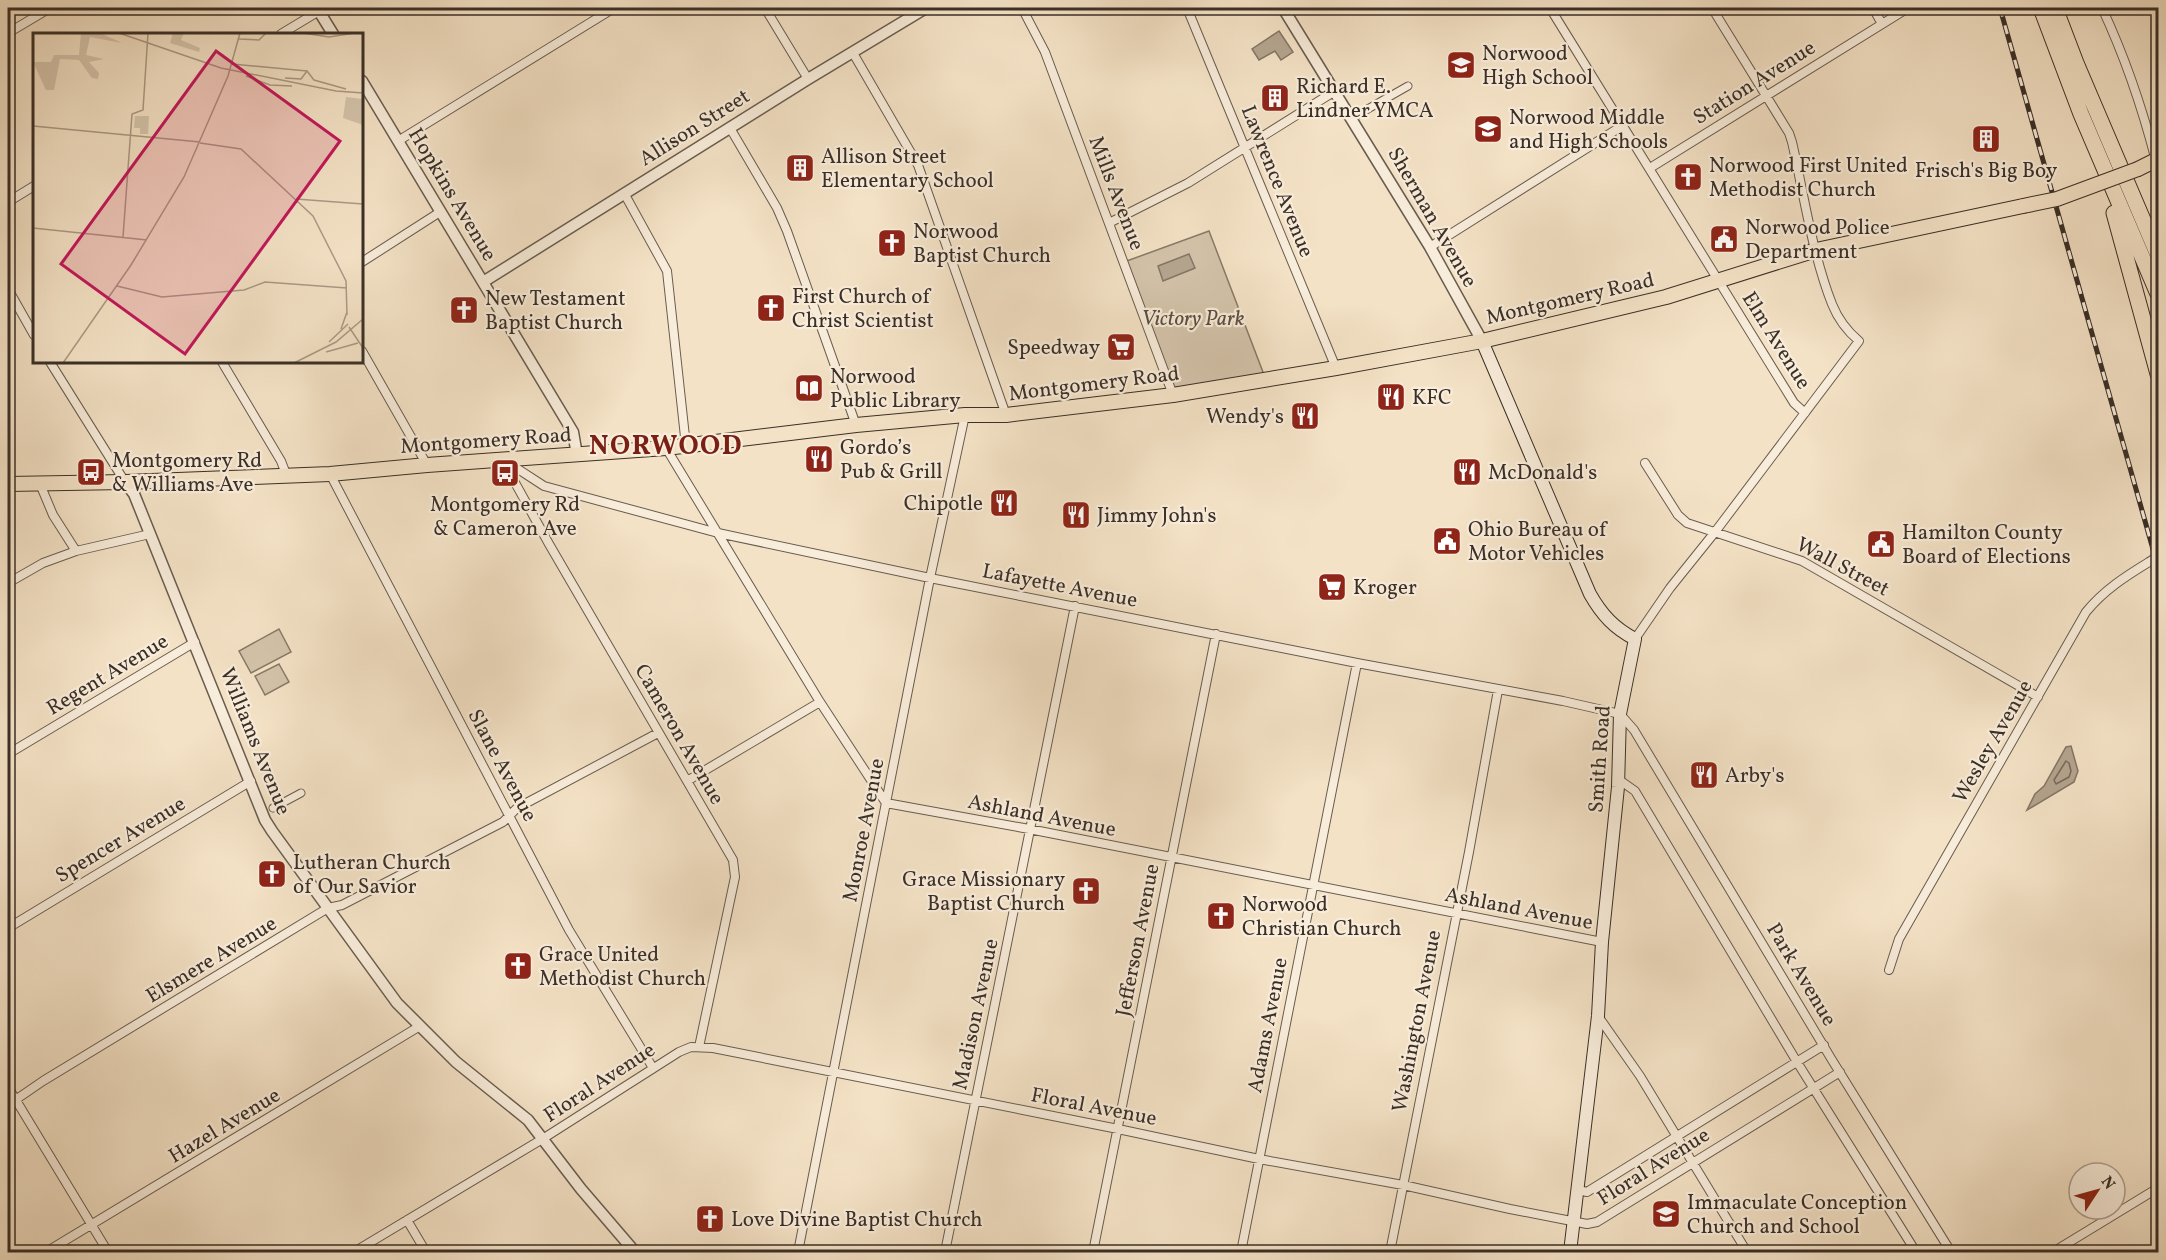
<svg xmlns="http://www.w3.org/2000/svg" width="2166" height="1260" font-family="Vollkorn,serif">
<style>
.green{fill:#d4c4ab;stroke:#877a69;stroke-width:1.5}
.water{fill:#b5a590;stroke:#847666;stroke-width:1.5}
.lines{fill:none;stroke-linecap:round;stroke-linejoin:round}
.shore{stroke:#786a5c;stroke-width:1.5}
.pedestrian-casing{stroke:#685c4f;stroke-width:9}
.minor-casing{stroke:#685c4f;stroke-width:10}
.tertiary-casing{stroke:#685c4f;stroke-width:13}
.secondary-casing{stroke:#3a2f27;stroke-width:14}
.primary-casing{stroke:#3a2f27;stroke-width:16}
.motorway-casing{stroke:#3a2f27;stroke-width:17}
.pedestrian{stroke:#f8ecda;stroke-width:7}
.minor{stroke:#f8ecda;stroke-width:8}
.tertiary{stroke:#f8ecda;stroke-width:10}
.secondary{stroke:#f8ecda;stroke-width:12}
.primary{stroke:#f4e2c6;stroke-width:14}
.motorway{stroke:#f4e2c6;stroke-width:15}
.rail-casing{stroke:#3a2f27;stroke-width:5}
.rail{stroke:#f8ecda;stroke-width:3;stroke-dasharray:9;stroke-linecap:butt}
.minor-bridge-casing{stroke:#685c4f;stroke-width:10;stroke-linecap:butt}
.primary-bridge-casing{stroke:#3a2f27;stroke-width:16;stroke-linecap:butt}
.minor-bridge{stroke:#f8ecda;stroke-width:8}
.primary-bridge{stroke:#f4e2c6;stroke-width:14}
.labels{text-anchor:middle;stroke-width:4.5;stroke-linejoin:round;paint-order:stroke}
.poi-label{font-size:21px;fill:#3a2f27;stroke:#f8ecda;text-anchor:start}
.street-label{font-size:21px;fill:#3a2f27;stroke:#f8ecda}
.park-label{font-size:21px;font-style:italic;fill:#594d41;stroke:#f8ecda}
.district-label{font-size:27px;font-weight:bold;letter-spacing:1.5px;fill:#7a1f14;stroke:#f8ecda}
.inset-road{fill:none;stroke:#aa9a86;stroke-width:1.5}
.view{fill:#c2185b;fill-opacity:0.15;stroke:#c2185b;stroke-width:3}
.inset-edge{fill:none;stroke:#3a2f27;stroke-width:3}
</style>
<rect width="100%" height="100%" fill="#f4e2c6"/>
<filter id="stains"><feTurbulence type="fractalNoise" baseFrequency=".00333" numOctaves="4"/><feColorMatrix values="0 0 0 0 .2 0 0 0 0 .09 0 0 0 0 .02 0 0 0 .5 -.17"/></filter>
<radialGradient id="worn" r=".72"><stop offset=".6" stop-color="#630" stop-opacity="0"/><stop offset="1" stop-color="#630" stop-opacity=".3"/></radialGradient>
<path class="green" d="M1209,231L1266,380L1173,395L1124,262Z
M279,629L291,652L251,673L239,651Z
M279,664L289,682L265,695L255,676Z"/>
<path class="water" d="M1279,31L1293,52L1281,60L1275,51L1259,60L1252,49Z
M1189,254L1195,268L1163,281L1158,266Z
M2071,746L2078,771L2074,782L2027,810L2035,794L2044,786L2066,747Z"/>
<g class="lines">
<path class="shore" d="M2066,761L2069,763L2071,771L2069,777L2056,784L2054,780Z"/>
<g class="pedestrian-casing">
<path id="pedestrian" d="M1352,118L1408,86
M273,808L301,793"/>
</g>
<g class="minor-casing">
<path id="minor" d="M765,8L808,79
M1022,8L1045,52L1173,395
M1187,8L1336,368
M1550,8L1794,403L1805,413
M1873,8L1882,24
M2102,8C2125,57 2142,107 2156,161
M8,33L50,8
M281,34L324,8
M853,53L918,165L1006,415
M730,128L777,208L787,231L856,425
M398,141L614,8
M1650,168L1908,8
M624,193L667,271L686,446
M8,202L34,186
M1109,223L1188,183L1335,91
M1430,247L1622,126
M362,262L440,212
M8,289L34,335
M362,351L427,465
M50,362L125,482
M222,362L281,461L286,474
M666,448L820,702L886,803L1029,829L1602,942
M504,460L544,486L718,533L930,578L1357,663L1563,701L1620,714L1634,730L1832,1060L1951,1252
M503,461L549,544L733,860L735,877L699,1047
M1645,463L1678,515L1687,523L1802,561L2038,697
M330,474L569,930L653,1068
M40,484L53,515L76,551
M8,583L43,563L76,551L150,534
M1635,639L1670,588L1715,532L1859,341C1847,331 1838,319 1832,304C1812,253 1804,195 1792,142L1789,133L1712,8
M8,754L195,642
M1618,779L1635,791L1797,1062L1916,1252
M687,781L820,702
M8,928L251,781
M1889,970L1899,939L2086,612C2104,590 2126,576 2149,562
M1598,1016L1640,1076L1747,1252
M8,1087L108,1252
M8,1105L43,1081L328,908L342,905L503,822L517,808L658,733
M1578,1190L1587,1192L1824,1045
M407,1220L426,1252
M46,1252L420,1026
M354,1252L544,1138L679,1052L691,1047L713,1048L1118,1129L1259,1159L1403,1185L1510,1209L1587,1224L1597,1222L1840,1072
M798,1252L930,578L965,415
M945,1252L1075,606
M1093,1252L1216,634
M1241,1252L1357,663
M1390,1252L1469,852L1498,690
M2053,1252L2158,1188"/>
</g>
<g class="tertiary-casing">
<path id="tertiary" d="M317,8L333,34
M1283,8L1430,247L1482,341
M362,81L573,432L577,455
M2156,161L2158,174
M483,282L808,79L926,8
M125,482L134,494L265,820L272,831L397,1003L456,1062L528,1120L581,1189L635,1252"/>
</g>
<g class="secondary-casing">
<path id="secondary" d="M1482,341L1590,594C1602,615 1614,628 1635,639L1620,714L1618,787L1602,942L1598,1016L1570,1252"/>
</g>
<g class="primary-casing">
<path id="primary" d="M2138,169L2158,159
M8,484L125,482L330,474L427,465L666,448L856,425L965,415H1006L1173,395L1336,368L1482,341L1666,297L1816,250L2023,206"/>
</g>
<g class="motorway-casing">
<path id="motorway" d="M2041,8L2081,114L2158,294
M2055,8L2076,63L2158,255
M2114,213L2158,374"/>
</g>
<use href="#pedestrian" class="pedestrian"/>
<use href="#minor" class="minor"/>
<use href="#tertiary" class="tertiary"/>
<use href="#secondary" class="secondary"/>
<use href="#primary" class="primary"/>
<use href="#motorway" class="motorway"/>
<g class="rail-casing">
<path id="rail" d="M2000,8L2158,567"/>
</g>
<use href="#rail" class="rail"/>
<g class="minor-bridge-casing">
<path id="minor-bridge" d="M2149,562L2158,556"/>
</g>
<g class="primary-bridge-casing">
<path id="primary-bridge" d="M2023,206L2057,199L2138,169"/>
</g>
<use href="#minor-bridge" class="minor-bridge"/>
<use href="#primary-bridge" class="primary-bridge"/>
</g>
<defs>
<g id="school-square" transform="scale(1.5)"><rect x="-9" y="-9" width="18" height="18" rx="4" fill="#8f2418" stroke="#f8ecda"/><path d="M0-5L7-2L0 1L-7-2ZM-4 1L0 2.5L4 1V4Q0 6-4 4Z" fill="#fff"/></g>
<g id="building-square" transform="scale(1.5)"><rect x="-9" y="-9" width="18" height="18" rx="4" fill="#8f2418" stroke="#f8ecda"/><path d="M-4-6H4V6H1V3H-1V6H-4ZM-2.5-4.3h1.7v1.8h-1.7ZM.8-4.3h1.7v1.8H.8ZM-2.5-1h1.7V.8h-1.7ZM.8-1h1.7V.8H.8Z" fill="#fff"/></g>
<g id="church-square" transform="scale(1.5)"><rect x="-9" y="-9" width="18" height="18" rx="4" fill="#8f2418" stroke="#f8ecda"/><path d="M-1.2-6h2.4v3.5h3.3v2.4h-3.3V6h-2.4V-.1h-3.3v-2.4h3.3Z" fill="#fff"/></g>
<g id="civic-square" transform="scale(1.5)"><rect x="-9" y="-9" width="18" height="18" rx="4" fill="#8f2418" stroke="#f8ecda"/><path d="M-.6-6.5H3V-4.5H.6V-3L4-1V1h2V6H-6V1h2V-1L-.6-3ZM-1.2 2.5V6h2.4V2.5Z" fill="#fff"/></g>
<g id="supermarket-square" transform="scale(1.5)"><rect x="-9" y="-9" width="18" height="18" rx="4" fill="#8f2418" stroke="#f8ecda"/><path d="M-6-5.5h2.5l.6 2H6L4.5 2H-2.5L-4.4-4H-6ZM-1.5 3.2a1.3 1.3 0 1 0 .1 0ZM3 3.2a1.3 1.3 0 1 0 .1 0Z" fill="#fff"/></g>
<g id="library-square" transform="scale(1.5)"><rect x="-9" y="-9" width="18" height="18" rx="4" fill="#8f2418" stroke="#f8ecda"/><path d="M-6-4Q-3-5.5-.7-3.5V5Q-3 3-6 4ZM6-4Q3-5.5 .7-3.5V5Q3 3 6 4Z" fill="#fff"/></g>
<g id="restaurant-square" transform="scale(1.5)"><rect x="-9" y="-9" width="18" height="18" rx="4" fill="#8f2418" stroke="#f8ecda"/><path d="M-5-6h1v4h1v-4h1v4h1v-4h1v5L-1.5 .5V6h-2V.5L-5-1ZM5-6V6H3V1.5H1.5Q1.5-4 5-6Z" fill="#fff"/></g>
<g id="bus-square" transform="scale(1.5)"><rect x="-9" y="-9" width="18" height="18" rx="4" fill="#8f2418" stroke="#f8ecda"/><path d="M-5-6H5V4H4V6H2V4H-2V6H-4V4H-5ZM-3.5-4V0h7V-4ZM-3.5 1.2v1.5H-2V1.2ZM2 1.2v1.5H3.5V1.2Z" fill="#fff"/></g>
</defs>
<g fill-rule="evenodd">
<use href="#school-square" x="1461" y="65"/>
<use href="#building-square" x="1275" y="98"/>
<use href="#school-square" x="1488" y="129"/>
<use href="#building-square" x="1986" y="139"/>
<use href="#building-square" x="800" y="168"/>
<use href="#church-square" x="1688" y="177"/>
<use href="#civic-square" x="1724" y="239"/>
<use href="#church-square" x="892" y="243"/>
<use href="#church-square" x="771" y="308"/>
<use href="#church-square" x="464" y="310"/>
<use href="#supermarket-square" x="1121" y="347"/>
<use href="#library-square" x="809" y="388"/>
<use href="#restaurant-square" x="1391" y="397"/>
<use href="#restaurant-square" x="1305" y="416"/>
<use href="#restaurant-square" x="819" y="459"/>
<use href="#bus-square" x="91" y="472"/>
<use href="#restaurant-square" x="1467" y="472"/>
<use href="#bus-square" x="505" y="473"/>
<use href="#restaurant-square" x="1004" y="503"/>
<use href="#restaurant-square" x="1076" y="515"/>
<use href="#civic-square" x="1447" y="541"/>
<use href="#civic-square" x="1881" y="544"/>
<use href="#supermarket-square" x="1332" y="587"/>
<use href="#restaurant-square" x="1704" y="775"/>
<use href="#church-square" x="272" y="874"/>
<use href="#church-square" x="1086" y="891"/>
<use href="#church-square" x="1221" y="916"/>
<use href="#church-square" x="518" y="966"/>
<use href="#school-square" x="1666" y="1214"/>
<use href="#church-square" x="710" y="1219"/>
</g>
<g class="labels">
<g class="poi-label">
<text x="1482" y="60">Norwood<tspan x="1482" dy="24">High School</tspan></text>
<text x="1296" y="93">Richard E.<tspan x="1296" dy="24">Lindner YMCA</tspan></text>
<text x="1509" y="124">Norwood Middle<tspan x="1509" dy="24">and High Schools</tspan></text>
<text x="821" y="163">Allison Street<tspan x="821" dy="24">Elementary School</tspan></text>
<text x="1709" y="172">Norwood First United<tspan x="1709" dy="24">Methodist Church</tspan></text>
<text x="1986" y="177" text-anchor="middle">Frisch's Big Boy</text>
<text x="1745" y="234">Norwood Police<tspan x="1745" dy="24">Department</tspan></text>
<text x="913" y="238">Norwood<tspan x="913" dy="24">Baptist Church</tspan></text>
<text x="792" y="303">First Church of<tspan x="792" dy="24">Christ Scientist</tspan></text>
<text x="485" y="305">New Testament<tspan x="485" dy="24">Baptist Church</tspan></text>
<text x="1100" y="354" text-anchor="end">Speedway</text>
<text x="830" y="383">Norwood<tspan x="830" dy="24">Public Library</tspan></text>
<text x="1412" y="404">KFC</text>
<text x="1284" y="423" text-anchor="end">Wendy's</text>
<text x="840" y="454">Gordo’s<tspan x="840" dy="24">Pub &amp; Grill</tspan></text>
<text x="112" y="467">Montgomery Rd<tspan x="112" dy="24">&amp; Williams Ave</tspan></text>
<text x="1488" y="479">McDonald's</text>
<text x="983" y="510" text-anchor="end">Chipotle</text>
<text x="505" y="511" text-anchor="middle">Montgomery Rd<tspan x="505" dy="24">&amp; Cameron Ave</tspan></text>
<text x="1097" y="522">Jimmy John's</text>
<text x="1468" y="536">Ohio Bureau of<tspan x="1468" dy="24">Motor Vehicles</tspan></text>
<text x="1902" y="539">Hamilton County<tspan x="1902" dy="24">Board of Elections</tspan></text>
<text x="1353" y="594">Kroger</text>
<text x="1725" y="782">Arby's</text>
<text x="293" y="869">Lutheran Church<tspan x="293" dy="24">of Our Savior</tspan></text>
<text x="1065" y="886" text-anchor="end">Grace Missionary<tspan x="1065" dy="24">Baptist Church</tspan></text>
<text x="1242" y="911">Norwood<tspan x="1242" dy="24">Christian Church</tspan></text>
<text x="539" y="961">Grace United<tspan x="539" dy="24">Methodist Church</tspan></text>
<text x="1687" y="1209">Immaculate Conception<tspan x="1687" dy="24">Church and School</tspan></text>
<text x="731" y="1226">Love Divine Baptist Church</text>
</g>
<g class="street-label">
<text transform="translate(1754 82) rotate(-32)" y="7">Station Avenue</text>
<text transform="translate(694 127) rotate(-32)" y="7">Allison Street</text>
<text transform="translate(1278 181) rotate(68)" y="7">Lawrence Avenue</text>
<text transform="translate(1117 193) rotate(69)" y="7">Mills Avenue</text>
<text transform="translate(453 194) rotate(59)" y="7">Hopkins Avenue</text>
<text transform="translate(1433 217) rotate(60)" y="7">Sherman Avenue</text>
<text transform="translate(1570 298) rotate(-13)" y="7">Montgomery Road</text>
<text transform="translate(1777 340) rotate(58)" y="7">Elm Avenue</text>
<text transform="translate(1094 383) rotate(-7)" y="7">Montgomery Road</text>
<text transform="translate(486 440) rotate(-4)" y="7">Montgomery Road</text>
<text transform="translate(1843 566) rotate(28)" y="7">Wall Street</text>
<text transform="translate(1060 585) rotate(11)" y="7">Lafayette Avenue</text>
<text transform="translate(107 674) rotate(-31)" y="7">Regent Avenue</text>
<text transform="translate(680 734) rotate(60)" y="7">Cameron Avenue</text>
<text transform="translate(256 741) rotate(68)" y="7">Williams Avenue</text>
<text transform="translate(1992 741) rotate(-60)" y="7">Wesley Avenue</text>
<text transform="translate(1599 759) rotate(-86)" y="7">Smith Road</text>
<text transform="translate(503 765) rotate(62)" y="7">Slane Avenue</text>
<text transform="translate(1042 815) rotate(11)" y="7">Ashland Avenue</text>
<text transform="translate(863 830) rotate(-79)" y="7">Monroe Avenue</text>
<text transform="translate(120 839) rotate(-31)" y="7">Spencer Avenue</text>
<text transform="translate(1519 908) rotate(11)" y="7">Ashland Avenue</text>
<text transform="translate(1137 940) rotate(-79)" y="7">Jefferson Avenue</text>
<text transform="translate(211 959) rotate(-31)" y="7">Elsmere Avenue</text>
<text transform="translate(1802 974) rotate(59)" y="7">Park Avenue</text>
<text transform="translate(975 1014) rotate(-78)" y="7">Madison Avenue</text>
<text transform="translate(1416 1021) rotate(-79)" y="7">Washington Avenue</text>
<text transform="translate(1267 1025) rotate(-79)" y="7">Adams Avenue</text>
<text transform="translate(599 1082) rotate(-33)" y="7">Floral Avenue</text>
<text transform="translate(1094 1106) rotate(11)" y="7">Floral Avenue</text>
<text transform="translate(224 1125) rotate(-31)" y="7">Hazel Avenue</text>
<text transform="translate(1653 1166) rotate(-32)" y="7">Floral Avenue</text>
</g>
<g class="park-label">
<text x="1193" y="325">Victory Park</text>
</g>
<g class="district-label">
<text x="666" y="454">NORWOOD</text>
</g>
</g>
<g transform="translate(33 33)">
<rect width="330" height="330" fill="#f4e2c6"/>
<path d="M48,0H67L89,10L57,4L53,22L71,26L56,29L66,40L65,46L59,45L46,27L27,26L21,57H13L0,29H18L21,22H46ZM140,0H151L148,7L167,15L166,19L137,10ZM313,64L330,66V92L310,85ZM102,83H116L115,101H107V95H101Z" fill="#d4c4ab"/>
<path class="inset-road" d="M86,0L188,35L303,58L330,60M270,0L296,4L322,0M206,6L226,7L233,0M199,31L274,38M213,43L237,52L259,53M252,45L268,46L274,38L281,47L313,56M0,93L167,109M167,110L208,116L280,183L313,248L314,282M263,166L330,171M0,195L114,207M90,204L99,81L110,77L115,0M84,253L129,264L211,257L232,249L314,255M316,294L330,315M308,296L314,279M296,309L315,291M293,319L325,310M30,330L98,232L151,144L195,43L207,0M261,330L303,309L330,286"/>
<path class="view" d="M183,18L307,108L152,321L28,231Z"/>
<rect width="330" height="330" class="inset-edge"/>
</g>
<rect width="2166" height="1260" fill="none" stroke="#f4e2c6" stroke-width="30"/>
<rect x="9" y="9" width="2148" height="1242" fill="none" stroke="#3a2f27" stroke-width="3"/>
<rect x="15" y="15" width="2136" height="1230" fill="none" stroke="#3a2f27" stroke-width="1.5"/>
<g transform="translate(2097 1191) rotate(54)"><circle r="28" fill="#f8ecda" stroke="#aca092" stroke-width="1.5"/>
<path d="M0-4.5L10 22L0 15L-10 22Z" fill="#8f2418"/>
<text y="-9" font-size="16" font-weight="bold" text-anchor="middle" fill="#3a2f27">N</text>
</g>
<rect width="100%" height="100%" filter="url(#stains)"/>
<rect width="100%" height="100%" fill="url(#worn)"/>
</svg>
